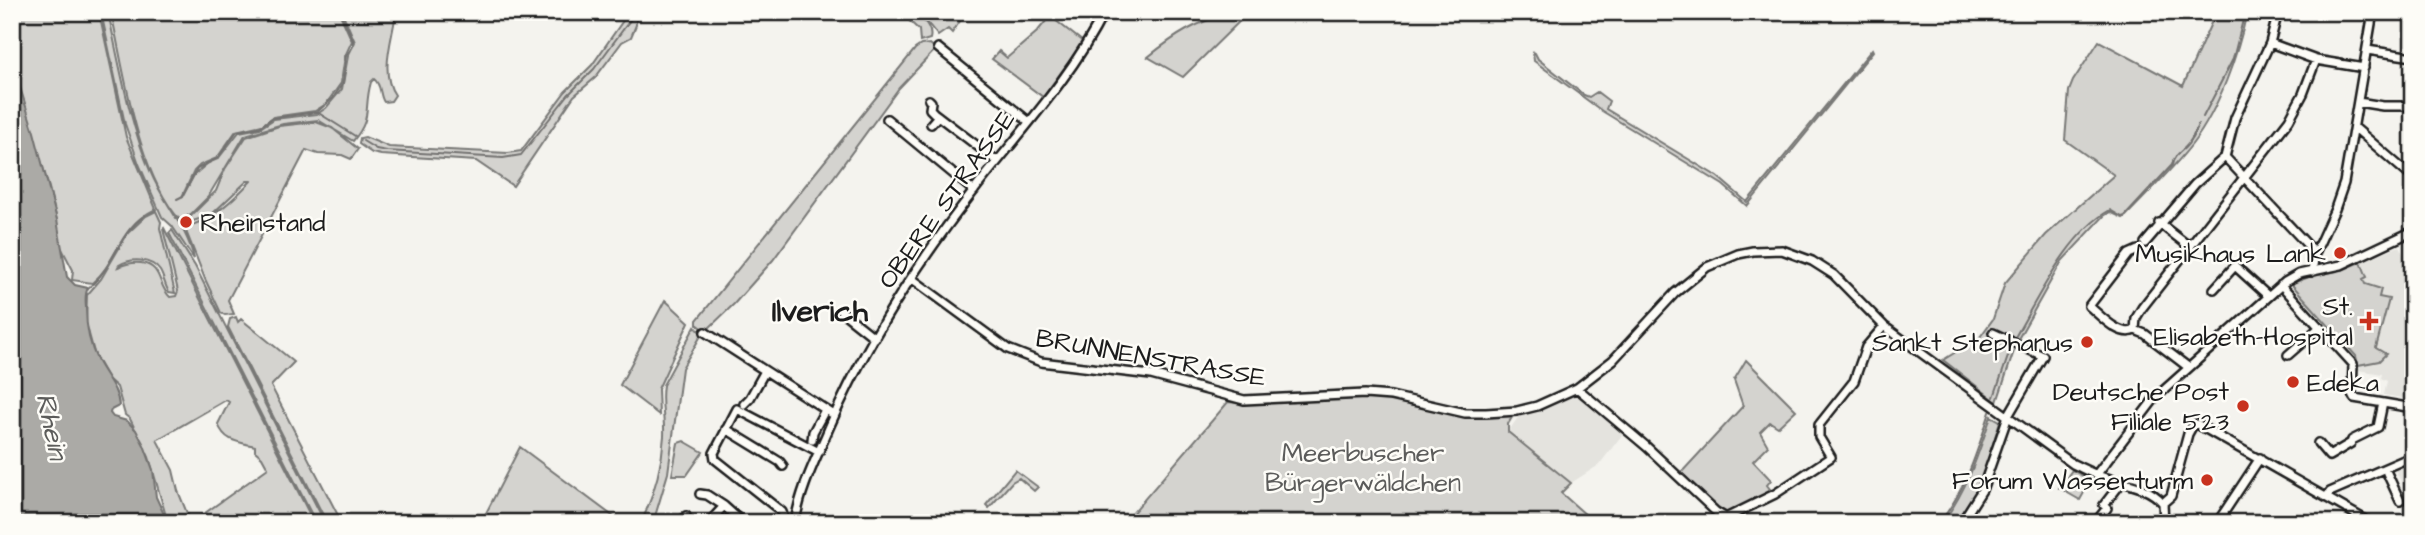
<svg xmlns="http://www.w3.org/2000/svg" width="2425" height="535" font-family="'Architects Daughter',sans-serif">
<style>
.built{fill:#e4e3de}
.green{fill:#d4d3cf;stroke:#787876;stroke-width:2;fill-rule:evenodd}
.water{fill:#abaaa6;stroke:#72716f;stroke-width:2}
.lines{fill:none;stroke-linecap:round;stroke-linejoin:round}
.stream{stroke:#72716f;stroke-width:2}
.minor-casing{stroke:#1c1c1c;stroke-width:12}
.minor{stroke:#fdfcf7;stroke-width:7}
.poi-dot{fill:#c8321e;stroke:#fdfcf7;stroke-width:2.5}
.labels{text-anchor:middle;stroke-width:5;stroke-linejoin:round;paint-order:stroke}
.street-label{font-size:26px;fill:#1c1c1c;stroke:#fdfcf7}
.poi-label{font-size:26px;fill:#1c1c1c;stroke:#fdfcf7;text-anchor:end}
.park-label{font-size:26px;fill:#5c5c5b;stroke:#fdfcf7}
.water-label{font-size:28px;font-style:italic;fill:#5c5c5a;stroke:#fdfcf7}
.quarter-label{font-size:30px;font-weight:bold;fill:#1c1c1c;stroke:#fdfcf7}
</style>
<rect width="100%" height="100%" fill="#f4f3ee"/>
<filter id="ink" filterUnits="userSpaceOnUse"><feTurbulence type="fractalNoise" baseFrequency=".0143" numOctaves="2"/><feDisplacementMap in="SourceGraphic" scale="14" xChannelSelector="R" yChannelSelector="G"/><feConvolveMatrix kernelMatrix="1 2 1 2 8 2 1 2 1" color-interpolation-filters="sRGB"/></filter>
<g filter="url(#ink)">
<path class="built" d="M2399,246L2413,272V400L2384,395L2387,381L2381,378L2382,374L2358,370L2356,356L2293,286V283L2309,277L2342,270Z
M1576,392L1625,431L1599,465L1571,483L1508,432L1521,413L1557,402Z
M2413,462V502L2411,503L2395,469Z"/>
<path class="green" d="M12,12H99L126,137L156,209C116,228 120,260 92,283L72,280L73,270L60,245L57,220L49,188L12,62Z
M101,12H108C120,67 129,122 151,173C163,202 188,229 194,259L172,226L162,217L139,164L125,124Z
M111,12H339L352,41L345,56L341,83L326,104L315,111L273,117L262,125L236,131L217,158L200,165L194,171L182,197L194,175L208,163L218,159L239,132L260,128L274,119L317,114L326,108L342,89L348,56L355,42L342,12H396C393,38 379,72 395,95L391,101L384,102C379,95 382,85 374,79L371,82C363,110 373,117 353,141L318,120L283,124L245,135L208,197L191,214L180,220C137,172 125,74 111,12Z
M629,12H642L636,19V25L631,37L622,42L595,78L574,96L513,186L476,161L381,155L372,153L359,144L360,138L365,137L389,147L508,153L521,151L565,92L592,65Z
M900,12H916C923,20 933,28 930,39L920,42L919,30Z
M919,12H966L952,33L948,29L938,36Z
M1230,12H1249L1183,77L1148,57C1178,33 1194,24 1230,12Z
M2216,12H2247C2238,54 2219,109 2193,143C2173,169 2149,192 2126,216L2123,218L2110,212L2104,216L2062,261L2018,339L1997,402L1943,360L1980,337L1993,319L2005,283L2046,235L2114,175L2065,140L2069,91L2073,81L2099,41L2183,86Z
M1050,16L1083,42L1043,97L992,59L999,51L1007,58L1037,32Z
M930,44L936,49L899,88L773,260L734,304L706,331L697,324V320L915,49L921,45Z
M1872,49L1873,51L1747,206L1723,185L1602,111L1534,61L1533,52L1535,53L1538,59L1584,95L1589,97L1597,92L1609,101L1606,109L1718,177L1747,202Z
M316,122L332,128L358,149L351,159L342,155L318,154L306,150L228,300L234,314L225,315L221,313L205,279L186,231L189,226C214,218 233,200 251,181H247L211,215L190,222L188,219L216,191L225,169L246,137L279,126Z
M156,211L161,222L160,228L175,293L169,292C165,286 164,278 160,271C151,258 131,258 119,265L118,267C126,264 132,262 141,263C163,266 157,285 170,297L176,296L178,291L163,229L164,228L314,523H168L149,457L130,419L125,415L117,387L108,379L95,356L86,323L87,295L101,279L128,233L146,216ZM226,400L229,402L218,424C225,442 238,442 255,446V451L262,457L268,468L191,523L178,491L173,470L157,440Z
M172,230L195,266L325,523H316L169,233Z
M2361,262L2367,277L2363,279L2365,284L2381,289L2379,297L2389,299L2376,348L2386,354L2379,361L2358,365L2356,356L2293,286V283L2309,277L2342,270Z
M665,300L689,322L658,389L659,415L620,385Z
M236,317L238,322L241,319L294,362L271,386L342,523H327L228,327L230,319Z
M695,326L702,334L682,368L668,473L653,523H641C654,495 662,466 664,436C665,418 660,402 663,385Z
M1746,360L1796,410L1778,427L1770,422L1760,432L1768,446L1753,461L1771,480L1767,485L1773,493L1727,514L1718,511L1680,474L1743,406L1734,380Z
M1362,396L1395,400L1465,416L1514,414L1508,424V432L1571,483L1561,493L1595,523H1124L1228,402L1250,404Z
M1991,416L2000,421L1979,489L1958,523H1942C1967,490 1978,455 1991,416Z
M684,441L703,452L687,475H672L678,443Z
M520,447L622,523H486L483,519Z
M1015,470L1038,487L1034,491L1019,478L1012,482L989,508L986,505Z
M2072,470L2091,480L2080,500L2059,488Z"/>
<path class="water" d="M12,62L34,132L57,220L67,277L75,285L88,288C84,295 86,301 86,309C86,327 90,346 98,362C106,377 118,389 119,406L111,410L110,413L113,417L127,421L136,430L144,445L153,470L156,497L168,523H12Z"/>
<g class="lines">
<path class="stream" d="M317,112L355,136
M2203,117L2233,59L2245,12
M363,141L376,149L387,151L503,158L521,155L568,95L594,69L636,12
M177,199L183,196L197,169L218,158L237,131L259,127L272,118L317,112L333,98L343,83L346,56L353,46V40L340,12
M88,288C113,269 119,232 145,215
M2014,339C2039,297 2066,235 2110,210L2122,217L2125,216L2172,165C2174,153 2185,151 2190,141C2194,136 2196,129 2198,124
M1994,397L2012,345
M1939,523C1966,490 1977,452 1990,412"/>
<g class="minor-casing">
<path id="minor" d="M2278,12L2270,43L2235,118L2225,157L2315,253L2312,272
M2270,43L2316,60L2364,68
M938,48L1028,121
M2367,50L2413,57
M929,100L931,102L930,109L934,113L997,161
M2358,102L2383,106H2413
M887,119L974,191
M931,124L938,116
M2354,127L2413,178
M2159,223L2190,247
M2145,243L2195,184L2225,157
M2315,253L2335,209L2344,183L2373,12
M911,278L1008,349L1041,362L1151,375L1244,400L1365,394L1391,396L1465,413H1486L1517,411L1537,406L1577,388L1613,360L1675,293L1707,267L1738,254L1753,251L1782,250L1812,261L1834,275L1884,326L2073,464C2082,468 2091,473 2100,476C2120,483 2148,485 2163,503
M2281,285L2353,364L2352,394L2354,398L2413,408
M2214,289L2235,266L2268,296
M841,311L875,338
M2135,330C2120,338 2101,316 2089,306L2129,254L2138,250
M705,332L834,415
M2288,355L2320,327
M2188,367L2145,334L2135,330L2136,318L2142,308L2289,120L2303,94L2316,60
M1577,388L1647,447L1716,512L1726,518L1775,494L1831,457L1819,437V425L1854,381L1866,347L1884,326
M744,404L750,398L765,371
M726,429L780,462L783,466
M812,440L813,432L825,410
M2318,443L2329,456L2351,443L2352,440L2378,427L2383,403
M2387,473L2400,501
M2096,475L2155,398L2285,282L2299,274L2341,265L2413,231
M700,494L707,495L724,506
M2327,496L2330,492L2413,456
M2163,503L2171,496L2188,434L2193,425L2197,424L2371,523
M2163,503L2164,523
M712,519L724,506L743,523
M685,523L686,516
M785,523L782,512L715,459L714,453L737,409L819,452
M795,523C800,489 816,459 829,428C866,342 918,262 976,188C1020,132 1072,77 1104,12
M1961,523L1982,490L2008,416L2043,356L1993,333
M2095,523L2107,508L2104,505L2121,483
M2219,523V520L2260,458"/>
</g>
<use href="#minor" class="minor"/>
</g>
</g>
<g class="poi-dot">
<circle cx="186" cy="222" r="7"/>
<circle cx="2340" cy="253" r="7"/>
<path d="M2365.5 310.5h7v7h7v7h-7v7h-7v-7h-7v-7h7z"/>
<circle cx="2087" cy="342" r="7"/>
<circle cx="2293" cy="382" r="7"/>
<circle cx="2243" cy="406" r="7"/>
<circle cx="2207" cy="480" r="7"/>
</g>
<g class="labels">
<g class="street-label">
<text transform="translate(946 199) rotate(-54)" y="9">OBERE STRASSE</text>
<text transform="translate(1151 357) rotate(10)" y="9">BRUNNENSTRASSE</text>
</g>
<g class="poi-label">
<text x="200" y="231" text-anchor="start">Rheinstand</text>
<text x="2326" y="262">Musikhaus Lank</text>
<text x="2353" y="315">St.<tspan x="2353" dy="30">Elisabeth-Hospital</tspan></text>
<text x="2073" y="351">Sankt Stephanus</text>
<text x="2307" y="391" text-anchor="start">Edeka</text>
<text x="2229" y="400">Deutsche Post<tspan x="2229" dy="30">Filiale 523</tspan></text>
<text x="2193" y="489">Forum Wasserturm</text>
</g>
<g class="park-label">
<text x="1363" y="461">Meerbuscher<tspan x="1363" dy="30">Bürgerwäldchen</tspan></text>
</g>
<g class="water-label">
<text transform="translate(53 426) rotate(78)" y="10">Rhein</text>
</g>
<g class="quarter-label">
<text x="820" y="321">Ilverich</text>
</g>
</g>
<rect width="2425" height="535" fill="none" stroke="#fdfcf7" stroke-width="42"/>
<rect x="21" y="21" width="2383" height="493" fill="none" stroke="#1c1c1c" stroke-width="2.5" filter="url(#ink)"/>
</svg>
